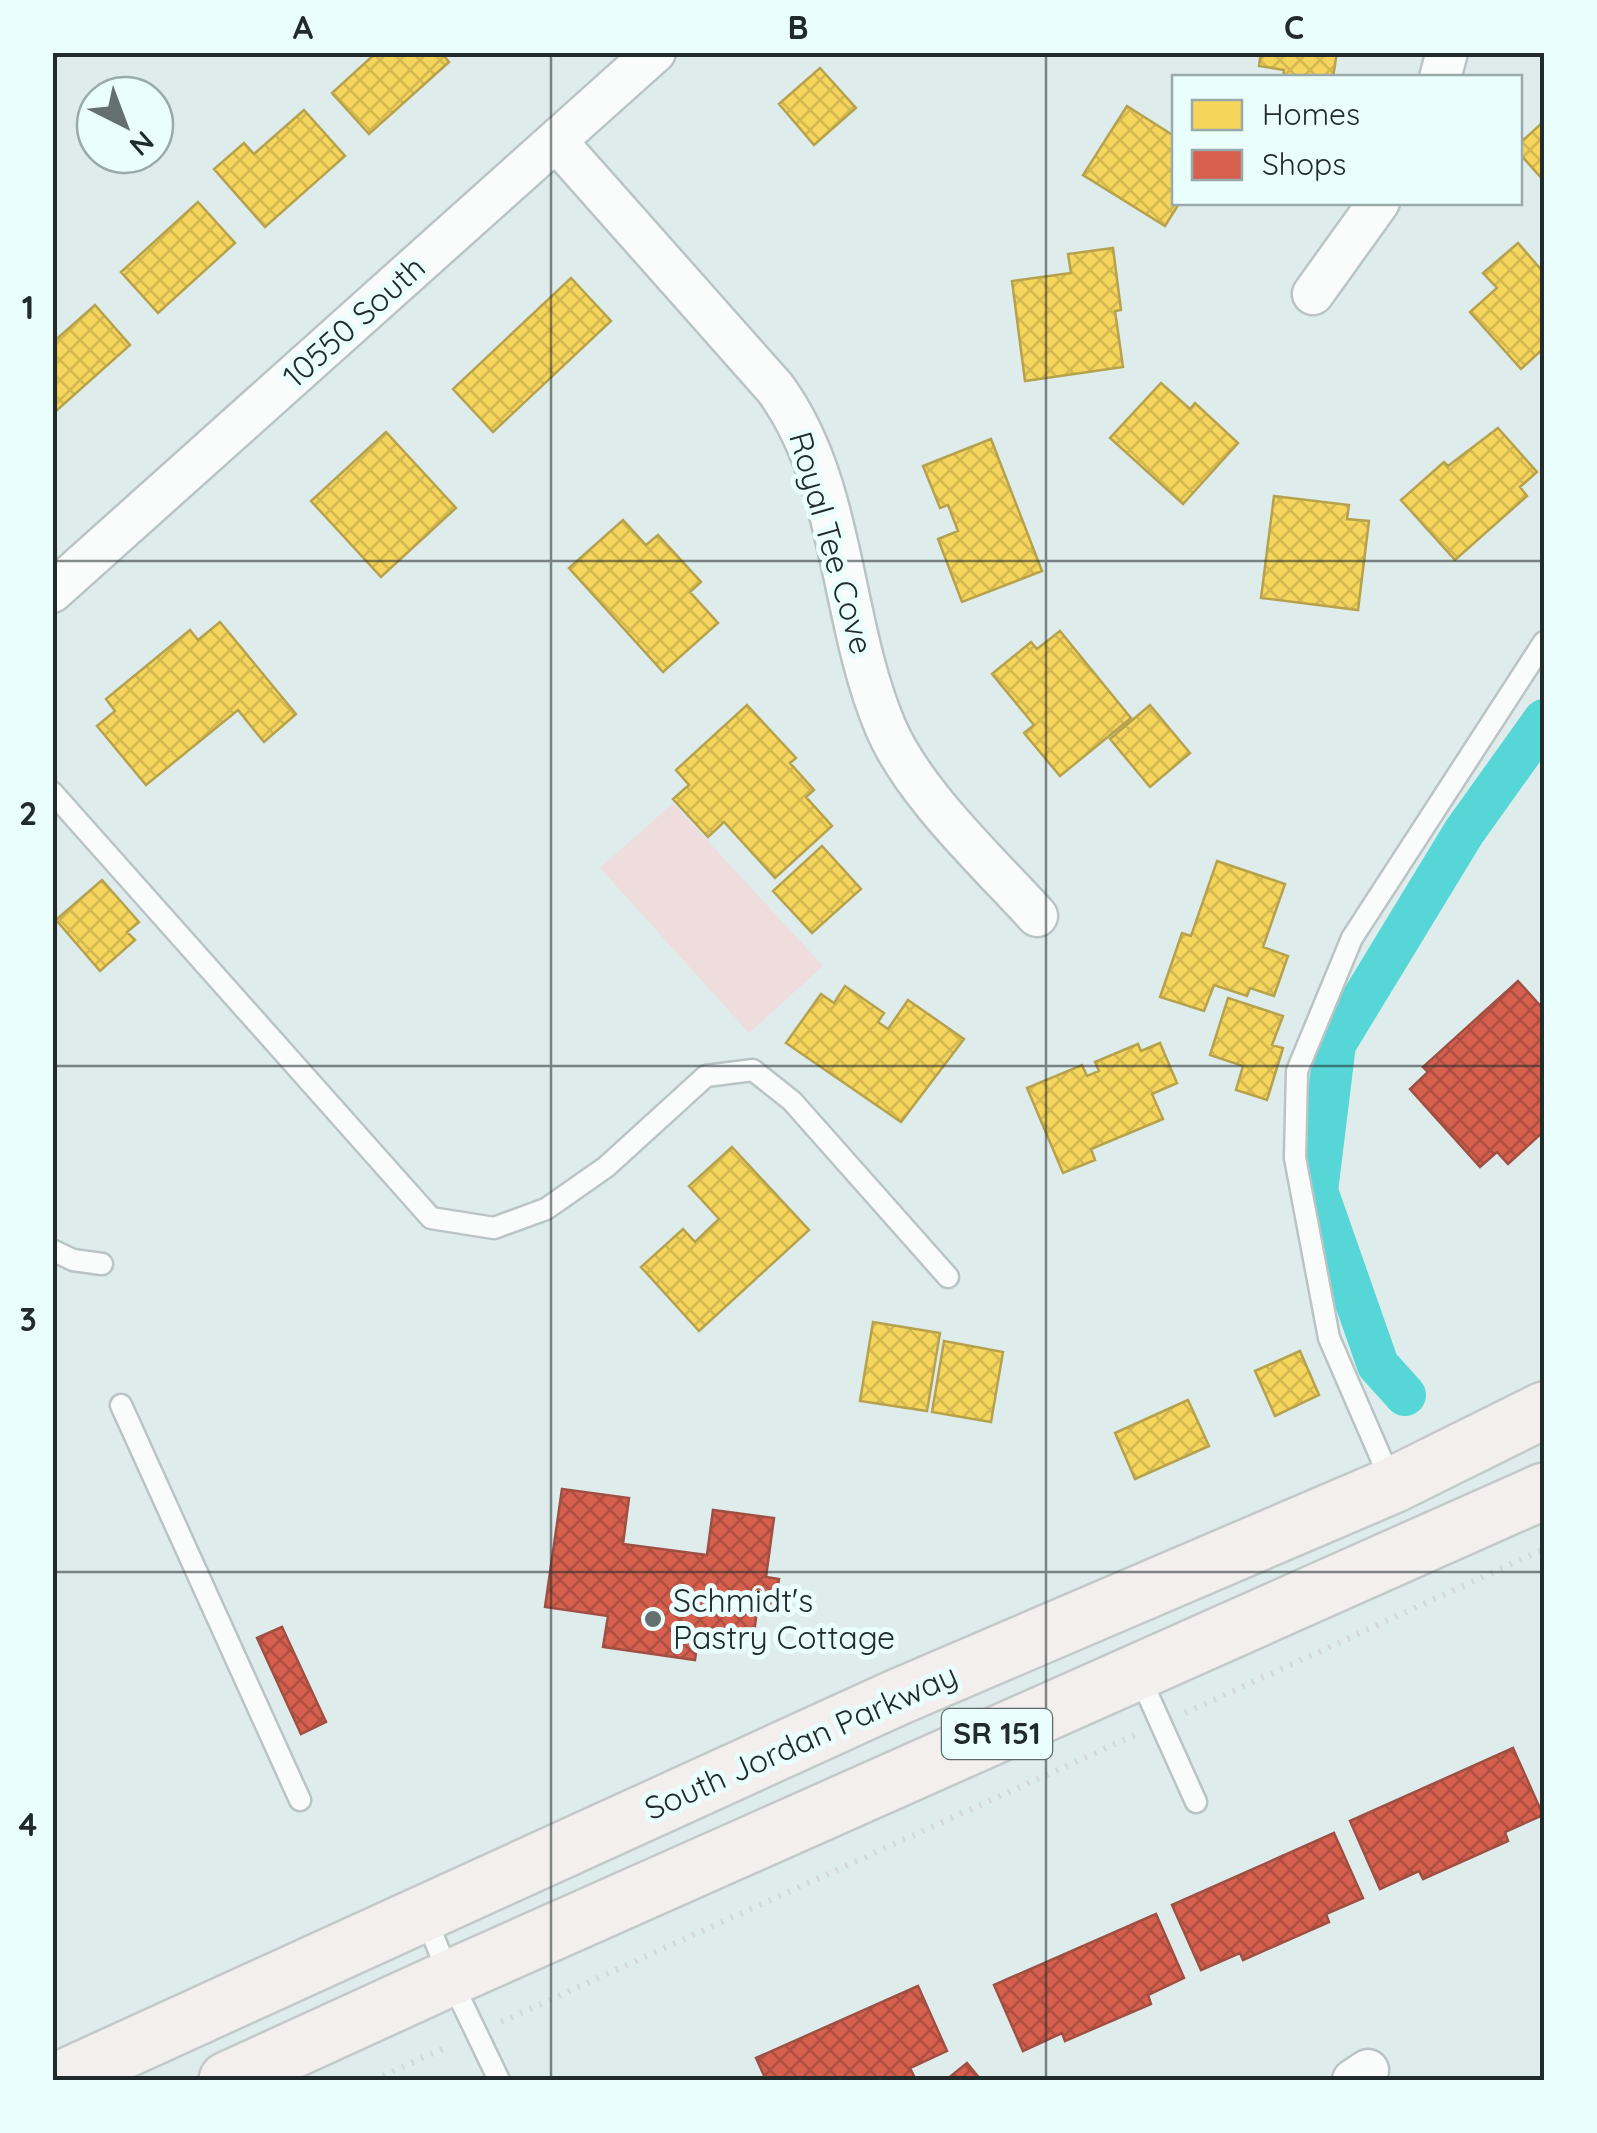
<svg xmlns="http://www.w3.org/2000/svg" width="1597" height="2133" font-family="Quicksand,sans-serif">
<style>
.pitch{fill:#efdcdd}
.homes{fill:url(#homes-cross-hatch);stroke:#b6a24d;stroke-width:2.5}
.shops{fill:url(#shops-cross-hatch);stroke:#a05043;stroke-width:2.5}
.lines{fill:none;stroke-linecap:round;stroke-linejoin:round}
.canal{stroke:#56d6d6;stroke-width:42}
.lane-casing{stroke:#bac4c4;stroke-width:25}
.street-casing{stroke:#bac4c4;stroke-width:45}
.primary-casing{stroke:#c3c9c9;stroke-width:60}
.path{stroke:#d4d8d8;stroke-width:6;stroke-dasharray:2.5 8;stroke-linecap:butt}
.lane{stroke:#fafcfc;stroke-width:20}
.street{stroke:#fafcfc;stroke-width:40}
.primary{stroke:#f3efef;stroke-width:55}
.grid{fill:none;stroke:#222b2b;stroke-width:2.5;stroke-opacity:0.55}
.poi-dot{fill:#646f6f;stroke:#eafefe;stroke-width:4}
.labels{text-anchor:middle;stroke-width:10;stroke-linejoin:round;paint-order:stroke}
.shield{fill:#eafefe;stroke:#5e6a6a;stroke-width:2.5}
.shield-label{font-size:30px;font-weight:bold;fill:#222b2b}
.street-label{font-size:32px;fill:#222b2b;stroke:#eafefe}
.poi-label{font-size:32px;fill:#222b2b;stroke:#eafefe;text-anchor:start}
.neatline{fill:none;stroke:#222b2b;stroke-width:4}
.grid-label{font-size:32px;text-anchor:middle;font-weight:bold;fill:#222b2b}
</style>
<defs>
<pattern id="homes-cross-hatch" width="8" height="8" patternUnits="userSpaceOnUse" patternTransform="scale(2.5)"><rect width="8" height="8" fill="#f6d55c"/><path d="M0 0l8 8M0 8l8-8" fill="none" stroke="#d3b750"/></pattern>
<pattern id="shops-cross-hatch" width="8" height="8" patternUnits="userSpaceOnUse" patternTransform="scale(2.5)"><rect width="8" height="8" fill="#d6604d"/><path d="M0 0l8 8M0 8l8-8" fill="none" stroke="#ad4f40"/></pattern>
</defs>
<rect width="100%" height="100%" fill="#dfecec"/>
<path class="pitch" d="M673,803L823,966L749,1033L600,868Z"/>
<path class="homes" d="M377,52H441L449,62L369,134L332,93Z
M1261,52H1337L1333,77L1283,78L1284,70L1259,66Z
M820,68L856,108L814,145L779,104Z
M1127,106L1174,136L1172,177L1174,202H1180L1165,226L1083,175Z
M304,110L345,156L265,227L214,169L244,143L254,154Z
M1544,121V181L1520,154V143Z
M198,202L235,243L158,313L121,272Z
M1518,243L1544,273V348L1521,369L1470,312L1497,288L1483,273Z
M1113,248L1121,310L1115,311L1123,367L1025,381L1012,281L1071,273L1068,254Z
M571,278L611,321L493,432L453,389Z
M95,305L130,345L56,411L52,407V343Z
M1161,383L1190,409L1195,403L1238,443L1183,504L1110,438Z
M1498,428L1537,472L1520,487L1527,496L1455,560L1401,500L1444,462L1448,466Z
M386,432L456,508L381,577L311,501Z
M991,439L1042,571L962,602L938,539L958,531L948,505L940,508L923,466Z
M1274,496L1349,505L1347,519L1369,521L1358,610L1261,598Z
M623,520L646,545L658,535L701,582L690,592L718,623L663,672L569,568Z
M220,622L296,714L264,742L238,710L146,785L97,726L115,711L106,699L190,630L198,640Z
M1060,631L1131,718L1060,776L1024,733L1034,725L992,674L1031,642L1037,649Z
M747,705L796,758L790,763L814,790L806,797L832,826L775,878L724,822L708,837L673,799L689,785L676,770Z
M1150,705L1190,753L1150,787L1110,739Z
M822,846L861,889L812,933L773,891Z
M1217,861L1285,884L1263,947L1288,956L1274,996L1250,988L1247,996L1214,985L1204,1011L1160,997L1182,933L1191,936Z
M102,880L139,922L127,932L135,940L100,971L56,920Z
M845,986L884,1013L878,1022L888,1029L908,1000L964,1039L901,1122L786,1043L821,994L834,1003Z
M1228,998L1283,1016L1272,1045L1283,1048L1267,1100L1236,1090L1243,1066L1210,1055Z
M1160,1043L1177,1083L1152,1094L1163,1119L1091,1149L1095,1160L1063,1173L1027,1088L1082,1065L1087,1076L1099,1071L1095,1062L1138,1044L1141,1051Z
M732,1147L809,1230L699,1331L641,1267L683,1229L695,1242L719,1219L689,1186Z
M873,1322L940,1333L927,1411L860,1401Z
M944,1341L1003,1352L991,1422L932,1412Z
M1300,1351L1319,1395L1275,1416L1255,1371Z
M1188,1400L1209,1446L1135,1479L1115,1433Z"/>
<path class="shops" d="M1518,981L1544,1010V1131L1508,1164L1497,1152L1480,1167L1410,1089L1428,1072L1423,1067Z
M562,1489L629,1498L623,1544L707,1555L713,1510L774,1518L766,1577L779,1579L774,1614L757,1611L753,1640L699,1632L695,1660L603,1647L608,1616L545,1607Z
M282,1627L326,1722L301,1734L257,1638Z
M1513,1748L1543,1815L1505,1832L1508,1841L1423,1879L1419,1871L1380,1889L1350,1821Z
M1334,1833L1363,1898L1326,1914L1329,1922L1243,1960L1240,1953L1201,1970L1172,1905Z
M1156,1914L1184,1978L1148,1995L1151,2004L1065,2041L1062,2033L1023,2051L994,1985Z
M918,1986L947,2051L910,2068L914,2076L903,2080H766L756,2058Z
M967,2063L981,2080H946Z"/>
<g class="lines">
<path class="canal" d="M1405,1395L1378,1365L1317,1191L1335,1044L1464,832L1544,720"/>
<g class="lane-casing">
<path id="lane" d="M52,792L431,1218L494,1228L546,1209L606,1167L706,1076L753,1070L792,1101L948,1277
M52,1250L73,1260L102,1264
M121,1405L300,1800
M1391,1481L1329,1338L1295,1158L1297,1071L1352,938L1544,642
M1138,1673L1196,1802
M425,1916L450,1978L499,2080"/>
</g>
<g class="street-casing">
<path id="street" d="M1440,78L1447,52
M556,141L775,388C845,483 840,619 885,726C913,793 988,862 1037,916
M1313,294L1379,202
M52,592L655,52
M1353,2080L1368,2070"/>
</g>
<g class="primary-casing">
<path id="primary" d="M59,2080L898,1697L1393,1485L1544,1410
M227,2080L450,1978L1544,1491"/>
</g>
<path class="path" d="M1185,1713L1544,1549
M501,2022L1137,1734
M373,2080L449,2046"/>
<use href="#lane" class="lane"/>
<use href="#street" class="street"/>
<use href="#primary" class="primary"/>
</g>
<path class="grid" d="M551,52V2080M1046,52V2080M52,561H1544M52,1066H1544M52,1572H1544"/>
<circle class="poi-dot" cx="653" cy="1619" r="10"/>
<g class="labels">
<rect class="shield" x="942" y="1709" width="110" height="50" rx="8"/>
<g class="shield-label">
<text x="997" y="1744">SR 151</text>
</g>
<g class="street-label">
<text transform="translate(354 322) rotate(-42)" y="11">10550 South</text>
<text transform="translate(831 543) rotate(74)" y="11">Royal Tee Cove</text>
<text transform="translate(801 1742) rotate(-24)" y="11">South Jordan Parkway</text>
</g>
<g class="poi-label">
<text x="673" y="1612">Schmidt's<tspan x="673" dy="37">Pastry Cottage</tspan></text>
</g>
</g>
<rect width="1597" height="2133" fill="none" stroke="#eafefe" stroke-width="110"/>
<rect x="1172" y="75" width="350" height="130" fill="#eafefe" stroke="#9aaaaa" stroke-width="2.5"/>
<rect x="1192" y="100" width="50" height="30" fill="#f6d55c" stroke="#9aaaaa" stroke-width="2.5"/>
<text x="1262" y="125" font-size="30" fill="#222b2b">Homes</text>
<rect x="1192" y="150" width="50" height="30" fill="#d6604d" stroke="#9aaaaa" stroke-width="2.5"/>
<text x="1262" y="175" font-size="30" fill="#222b2b">Shops</text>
<g transform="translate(125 125) rotate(138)"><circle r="48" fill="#eafefe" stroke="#9aaaaa" stroke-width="2.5"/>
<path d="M0-8L18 38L0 25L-18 38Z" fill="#646f6f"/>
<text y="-15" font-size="28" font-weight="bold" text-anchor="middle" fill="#222b2b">N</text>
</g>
<rect x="55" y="55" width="1487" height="2023" class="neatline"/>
<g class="grid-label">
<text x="303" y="39">A</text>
<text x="798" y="39">B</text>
<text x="1294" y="39">C</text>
<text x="28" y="319">1</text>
<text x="28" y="825">2</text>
<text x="28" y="1331">3</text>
<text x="28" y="1836">4</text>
</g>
</svg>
